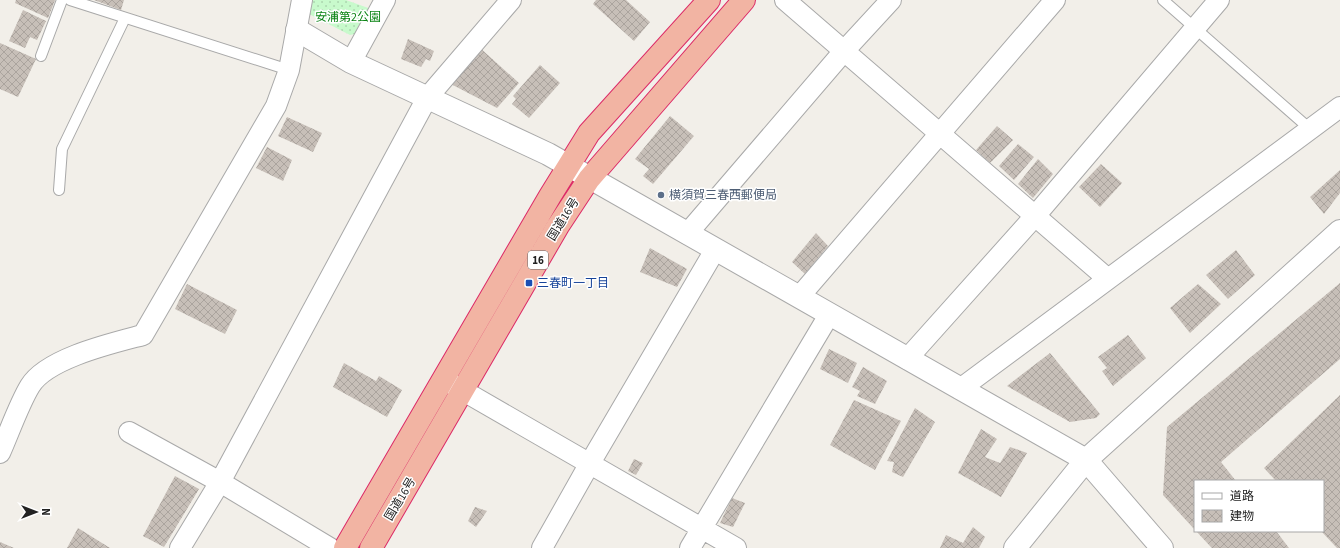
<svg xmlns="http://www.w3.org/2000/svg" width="1340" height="548" font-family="'Source Sans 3','Noto Sans JP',sans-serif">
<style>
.park{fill:url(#park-dots)}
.building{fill:url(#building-cross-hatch)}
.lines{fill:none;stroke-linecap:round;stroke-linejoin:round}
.service-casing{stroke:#a9a9a9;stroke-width:12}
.minor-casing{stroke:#a9a9a9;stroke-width:22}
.tertiary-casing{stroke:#a9a9a9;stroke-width:24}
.trunk-casing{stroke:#dc2a67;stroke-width:24}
.service{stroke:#fff;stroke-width:10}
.minor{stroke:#fff;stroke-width:20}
.tertiary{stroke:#fff;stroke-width:22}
.trunk{stroke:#f2b4a3;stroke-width:22}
.service-dot{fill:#5c6f8a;stroke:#fff;stroke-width:1.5}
.transit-dot{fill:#1a4fb4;stroke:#fff;stroke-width:1.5}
.labels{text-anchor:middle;stroke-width:3;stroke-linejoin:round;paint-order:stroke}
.shield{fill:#fff;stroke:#646464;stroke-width:1}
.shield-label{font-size:11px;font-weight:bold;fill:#222}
.park-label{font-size:12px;fill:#0c8416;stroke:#fff}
.service-label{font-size:12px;fill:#4e5e75;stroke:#fff;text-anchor:start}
.street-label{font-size:12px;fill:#222;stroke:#fff}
.transit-label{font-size:12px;fill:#164399;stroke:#fff;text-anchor:start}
</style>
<defs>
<pattern id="park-dots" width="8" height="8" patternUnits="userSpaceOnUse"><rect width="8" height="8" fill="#c8facc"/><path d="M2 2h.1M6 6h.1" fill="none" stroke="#acd6af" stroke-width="1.8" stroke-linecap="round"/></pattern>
<pattern id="building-cross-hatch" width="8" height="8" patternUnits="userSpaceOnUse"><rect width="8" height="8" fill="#c7bfb8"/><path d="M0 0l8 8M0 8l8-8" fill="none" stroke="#aba49e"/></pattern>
</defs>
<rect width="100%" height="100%" fill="#f2efe9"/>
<path class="park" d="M309,0H346L371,9L359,33L350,35L307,13Z"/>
<path class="building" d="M16,0H55L48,18L15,3Z
M94,0H124L121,10Z
M596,0H626L650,22L634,41L593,4Z
M23,10L46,21L37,40L30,37L25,48L9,41Z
M408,39L434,51L430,61L426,59L421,67L401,59Z
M0,43L36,59L18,97L0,89Z
M479,47L519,83L497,108L447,82Z
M540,65L560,83L529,118L512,104L516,99L513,96Z
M670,116L694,136L653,184L643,176L649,169L635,159Z
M287,117L322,133L313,152L278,136Z
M997,126L1013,140L990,163L976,150Z
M1018,144L1034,157L1014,180L999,166Z
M267,147L292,160L283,181L256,168Z
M1038,159L1053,174L1033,198L1018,184Z
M1101,164L1122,183L1100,207L1079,187Z
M1340,170V193L1324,214L1310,197Z
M816,233L828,246L805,274L792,262Z
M650,248L687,269L677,287L640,272Z
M1236,250L1255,275L1228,299L1206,275Z
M1340,283V359L1221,462L1236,481H1195V530L1163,495L1167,427Z
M187,284L237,310L225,334L175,309Z
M1198,284L1221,304L1190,333L1170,308Z
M1128,335L1146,358L1113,386L1102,371L1107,368L1098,357Z
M829,349L857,363L848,383L820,369Z
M1050,353L1100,414L1096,418L1070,422L1007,386Z
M344,363L376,381L379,376L402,390L387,417L333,387Z
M863,367L887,381L875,404L857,396L860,391L852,387Z
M1340,395V548H1337L1321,531H1323V481H1276L1264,468Z
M854,400L901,421L875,470L830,445Z
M915,408L935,422L903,477L892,472L894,462L887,461Z
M981,429L997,439L985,457L1000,463L1010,447L1027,453L1001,497L958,473Z
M634,459L643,463L636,475L628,471Z
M175,476L199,489L164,547L143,536Z
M732,498L745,503L733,527L720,523Z
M475,507L487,511L476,527L468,521Z
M973,527L985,537L979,548H940L946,535L963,543Z
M78,528L110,548H67Z
M1196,531H1276L1289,548H1212Z
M0,542L14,548H0Z"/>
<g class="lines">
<g class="service-casing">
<path id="service" d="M70,0L289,70
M1163,0L1310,129
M41,56L62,0
M59,190L62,149L125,18"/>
</g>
<g class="minor-casing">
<path id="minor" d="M785,0L1108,279
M351,62L385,0
M687,234L844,51L891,0
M799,297L1055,0
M907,359L1035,216L1219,0
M448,382L736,548
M960,389L1340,107
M129,432L220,482L330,548
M0,453C9,433 19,404 30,386C47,358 113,343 143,335L276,106L289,70L302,0
M180,548L220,482L427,98L511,0
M542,548L590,463L715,250
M690,548L829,315"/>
</g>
<g class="tertiary-casing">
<path id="tertiary" d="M297,30L351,62L548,154L1086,460L1162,548
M1015,548L1086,460L1340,231"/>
</g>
<g class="trunk-casing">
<path id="trunk" d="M345,548L550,196L589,133L709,0
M371,548L558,226L589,179L744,0"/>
</g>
<use href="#service" class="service"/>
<use href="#minor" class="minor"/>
<use href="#tertiary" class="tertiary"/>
<use href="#trunk" class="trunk"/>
</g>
<circle class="service-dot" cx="661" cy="195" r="4"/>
<rect class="transit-dot" x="525" y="279" width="8" height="8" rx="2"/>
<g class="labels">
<rect class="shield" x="528" y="251" width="20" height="18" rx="3"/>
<g class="shield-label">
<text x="538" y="264">16</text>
</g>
<g class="park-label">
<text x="348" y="21">安浦第2公園</text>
</g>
<g class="service-label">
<text x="669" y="199">横須賀三春西郵便局</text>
</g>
<g class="street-label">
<text transform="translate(563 219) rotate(-58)" y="4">国道16号</text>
<text transform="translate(400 499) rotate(-59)" y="4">国道16号</text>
</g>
<g class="transit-label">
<text x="537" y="287">三春町一丁目</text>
</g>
</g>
<rect x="1194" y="480" width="130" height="52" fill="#ffffff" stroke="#a7a7a7"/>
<rect x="1202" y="493" width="20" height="6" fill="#ffffff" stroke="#a7a7a7"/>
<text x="1230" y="500" font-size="12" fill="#222222">道路</text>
<rect x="1202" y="510" width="20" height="12" fill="url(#building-cross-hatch)" stroke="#a7a7a7"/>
<text x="1230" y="520" font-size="12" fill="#222222">建物</text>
<g transform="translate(36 512) rotate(90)" stroke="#ffffff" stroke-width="3" paint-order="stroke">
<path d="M0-3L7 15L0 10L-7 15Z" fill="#222222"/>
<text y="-6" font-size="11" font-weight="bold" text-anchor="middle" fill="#222222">N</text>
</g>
</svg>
